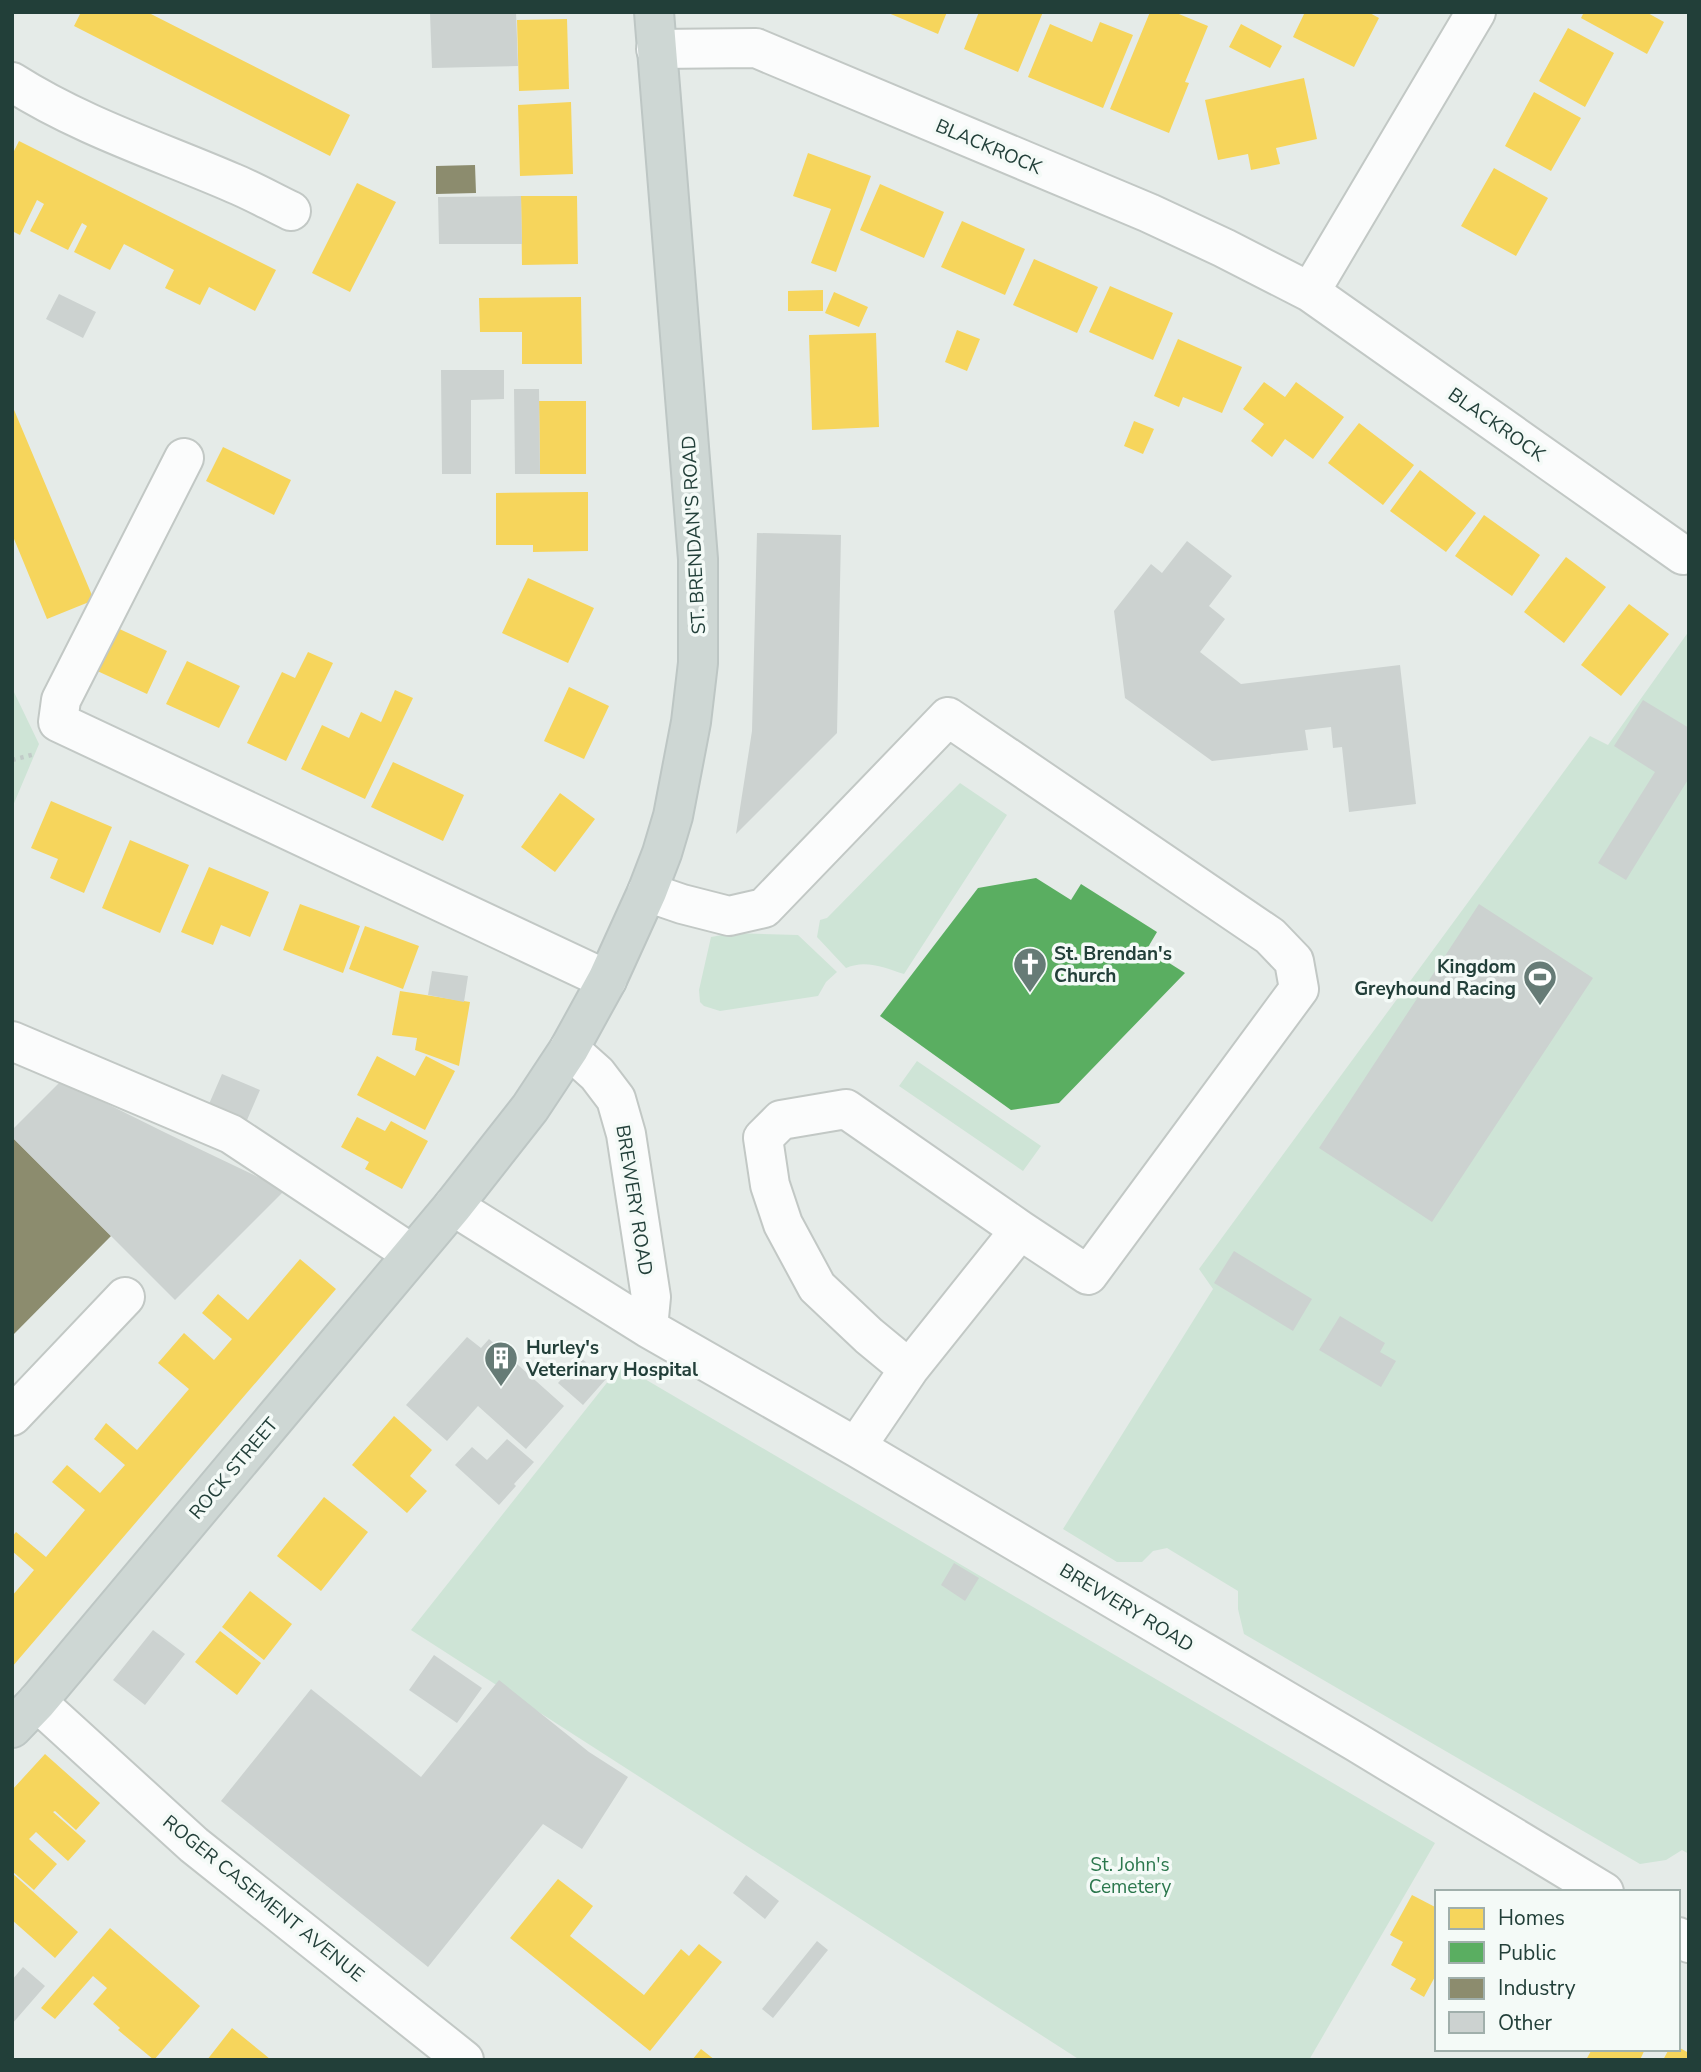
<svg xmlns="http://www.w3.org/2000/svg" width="1701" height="2072" font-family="'Nunito Sans',sans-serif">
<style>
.green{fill:#cee4d6}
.homes{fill:#f6d55c}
.public{fill:#5aae61}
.industry{fill:#8c8c6e}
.building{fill:#ccd2d0}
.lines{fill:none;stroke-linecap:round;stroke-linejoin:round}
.minor-casing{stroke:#c2c8c5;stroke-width:42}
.major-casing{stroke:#bdc6c4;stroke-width:42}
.path{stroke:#c1cbc8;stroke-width:4.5;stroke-dasharray:3.5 5;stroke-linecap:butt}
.minor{stroke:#fbfcfc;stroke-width:38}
.major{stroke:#ced7d4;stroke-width:38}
.labels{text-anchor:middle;stroke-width:7;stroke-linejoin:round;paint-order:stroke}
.street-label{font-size:19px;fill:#223f39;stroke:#f4faf7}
.poi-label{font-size:19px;font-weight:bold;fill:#223f39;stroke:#f4faf7;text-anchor:start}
.park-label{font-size:19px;fill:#2b774d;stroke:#f4faf7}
</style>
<rect width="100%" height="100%" fill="#e5ebe8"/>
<path class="green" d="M1689,631V1854L1682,1850L1666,1860L1640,1864L1244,1634L1238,1609V1591L1167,1548L1153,1551L1142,1562H1117L1063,1529L1213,1289L1199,1269L1590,736L1608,745Z
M12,688L39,744L12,808Z
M960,783L1007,815L904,974C885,968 866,959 846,968L817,937L820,920L827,918Z
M733,933L798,935L837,972L826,982L818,996L720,1011L704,1006L700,1002L699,990L711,937Z
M917,1061L1041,1146L1023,1171L899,1086Z
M621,1365L1435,1843L1309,2060H1080L411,1630Z"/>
<path class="homes" d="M81,12H147L350,115L330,156L74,26Z
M886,12H947L938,34Z
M979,12H1043L1018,72L964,49Z
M1150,12H1174L1208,26L1185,82L1189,83L1169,133L1110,109Z
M1305,12H1368L1379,18L1354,67L1293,37Z
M1584,12H1646L1664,22L1647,54L1581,18Z
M567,19L569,89L519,91L517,20Z
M1100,22L1133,35L1103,108L1028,77L1050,24L1092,42Z
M1241,24L1282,46L1270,68L1229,47Z
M1568,28L1614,53L1585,107L1539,81Z
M1304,78L1317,139L1276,148L1280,164L1251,170L1248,154L1218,160L1205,100Z
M1534,92L1581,118L1551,171L1505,146Z
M571,102L573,174L520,176L518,105Z
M19,141L276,270L255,311L209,287L200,305L165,288L174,270L124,244L110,270L74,252L87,226L82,223L68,250L30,231L44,204L37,200L20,235L12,231V155Z
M808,153L871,176L836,272L811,263L831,209L793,196Z
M1494,168L1548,198L1516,256L1461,226Z
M357,183L396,202L350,292L312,273Z
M880,184L944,212L924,258L860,230Z
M521,196H577L578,264L522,265Z
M962,221L1025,249L1005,295L941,267Z
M1034,259L1098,287L1077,333L1013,305Z
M1110,286L1173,313L1153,360L1089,332Z
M823,290V311H788V291Z
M834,292L868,307L859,327L825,313Z
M581,297L582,364H522V332H480L479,298Z
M957,330L980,339L967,371L945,362Z
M876,333L879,427L812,430L809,335Z
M1178,339L1242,367L1222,413L1183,397L1179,407L1154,396Z
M1264,382L1285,397L1296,382L1344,417L1313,459L1285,439L1272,457L1251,441L1264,424L1243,409Z
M539,401H586V474H540Z
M12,405L94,600L47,619L12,534Z
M1134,421L1154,429L1143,454L1124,446Z
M1359,423L1414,465L1383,505L1328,463Z
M223,447L291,480L274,515L206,481Z
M1420,470L1476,513L1446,552L1390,511Z
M588,492V551L533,552V545H496V493Z
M1484,515L1540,555L1512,596L1455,556Z
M1566,557L1606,587L1564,643L1524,612Z
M528,578L594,608L568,663L502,633Z
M1629,604L1669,634L1621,696L1581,665Z
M113,626L167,651L147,694L93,669Z
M308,652L333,663L286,761L247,743L282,672L295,678Z
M187,661L240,686L219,728L166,704Z
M569,687L609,706L584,759L544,741Z
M395,690L413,698L365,799L301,769L322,725L349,738L361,712L381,722Z
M393,762L464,795L443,841L371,807Z
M560,793L595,819L555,872L521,847Z
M51,801L112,827L84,893L50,878L58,859L31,848Z
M130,840L189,865L160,933L102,908Z
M209,867L269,892L250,937L221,925L213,945L181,932Z
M300,904L360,926L343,973L283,950Z
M365,926L419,946L403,989L349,969Z
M400,991L470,1002L459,1066L415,1050L417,1038L392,1035Z
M377,1056L415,1076L426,1056L455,1071L425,1130L357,1095Z
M357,1117L385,1131L391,1121L428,1141L402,1189L365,1169L369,1162L341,1147Z
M300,1259L336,1289L12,1667V1596L34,1570L12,1551V1537L16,1532L46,1557L85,1510L52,1482L67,1465L100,1493L125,1465L94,1439L106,1423L137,1450L189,1389L158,1363L184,1333L214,1360L232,1339L202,1313L218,1294L248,1320Z
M394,1416L432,1450L410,1476L427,1491L407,1513L352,1465Z
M324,1497L368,1532L321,1591L277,1556Z
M250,1591L292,1624L264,1660L222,1627Z
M220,1631L261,1663L237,1695L195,1662Z
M45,1754L100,1803L76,1830L55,1811L53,1812L86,1841L68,1861L36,1832L29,1839L57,1864L34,1890L12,1871V1790Z
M12,1873L78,1932L55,1958L12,1920Z
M558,1879L593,1906L570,1936L644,1995L681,1949L689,1956L699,1944L722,1962L650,2051L510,1938Z
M1412,1895L1437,1908V1973L1424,1997L1410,1989L1416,1979L1391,1965L1403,1942L1390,1935Z
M110,1928L200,2006L154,2060L118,2030L120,2028L93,2004L107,1988L93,1976L55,2019L41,2008Z
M232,2028L264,2054L271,2060H207Z
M1678,2047L1689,2053V2060H1663L1669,2049H1678Z
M701,2049L715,2060H692Z
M1592,2049H1645L1640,2060H1586Z"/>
<path class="public" d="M1036,878L1071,900L1081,884L1157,932L1147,949L1185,973L1059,1103L1011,1110L880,1016L978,888Z"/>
<path class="industry" d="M475,165L476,193L436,194V166Z
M12,1137L111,1236L12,1336Z"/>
<path class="building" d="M516,12L518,66L432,68L430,13Z
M521,196L522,244H439L438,197Z
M59,294L96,312L83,338L46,319Z
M441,370H504V399L471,400V474H442Z
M514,389H539L540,474H515Z
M757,533L841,535L837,733L736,834L752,731Z
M1187,541L1232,576L1209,606L1225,619L1200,652L1241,684L1400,665L1416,804L1349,812L1342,747L1333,748L1331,727L1305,730L1308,750L1212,761L1125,698L1114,611L1151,564L1162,573Z
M1643,700L1689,728V778L1626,880L1598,863L1655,772L1614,746Z
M1479,904L1593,978L1432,1222L1319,1148Z
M432,971L468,976L464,1002L428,995Z
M222,1074L260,1090L247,1120L209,1104Z
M61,1081L166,1133L285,1190L175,1300L12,1137V1130Z
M1234,1251L1312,1299L1293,1331L1214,1283Z
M1340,1316L1385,1343L1380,1352L1396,1361L1381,1387L1319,1350Z
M467,1337L481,1348L489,1339L564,1406L526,1449L478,1406L447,1441L406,1405Z
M581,1358L606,1379L583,1405L558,1383Z
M507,1439L534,1462L514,1484L516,1486L499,1505L455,1465L472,1447L487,1460Z
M954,1563L979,1578L965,1601L941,1585Z
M153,1630L185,1654L145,1705L113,1680Z
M434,1655L482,1688L457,1723L409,1690Z
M499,1680L589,1752L628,1777L582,1849L543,1824L428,1967L221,1801L311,1689L421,1777Z
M746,1875L779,1901L765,1919L733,1893Z
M817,1941L828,1950L773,2018L762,2009Z
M23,1967L45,1986L12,2024V1980Z"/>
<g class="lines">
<g class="minor-casing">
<path id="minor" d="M656,49L756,48L1149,213L1224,248L1310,292L1683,555
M12,82C81,126 159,151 233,183C253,191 272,202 291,211
M1310,292L1476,12
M184,458L61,700L58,722L607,980
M647,892L682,904L729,916L764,908L948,717L1270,936L1294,961L1299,989L1088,1275L1020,1230L909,1369L856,1447
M12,1041L231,1134L412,1254
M569,1049L597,1074L616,1099L626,1134L651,1297L648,1328
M453,1206L648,1328L856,1447L1356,1742L1604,1892
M909,1369L869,1336L817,1287L783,1224L770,1185L763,1138L781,1120L846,1109L1020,1230
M12,1416L125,1297
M37,1702L194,1845L464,2060
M1678,1937L1689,1943"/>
</g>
<g class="major-casing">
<path id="major" d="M12,1728L37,1702L453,1206L530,1108L569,1049L607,980L647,892L662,853L673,816L691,722L698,663V559L654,12"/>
</g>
<path class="path" d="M12,760L35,754"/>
<use href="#minor" class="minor"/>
<use href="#major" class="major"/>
</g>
<defs>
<g id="church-pin" transform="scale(1.75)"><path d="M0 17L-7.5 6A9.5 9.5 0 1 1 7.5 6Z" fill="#667b76" stroke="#f4faf7"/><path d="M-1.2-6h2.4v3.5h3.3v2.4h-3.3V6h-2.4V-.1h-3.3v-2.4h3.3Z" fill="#fff"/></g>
<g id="stadium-pin" transform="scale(1.75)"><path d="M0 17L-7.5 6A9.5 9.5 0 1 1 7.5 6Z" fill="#667b76" stroke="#f4faf7"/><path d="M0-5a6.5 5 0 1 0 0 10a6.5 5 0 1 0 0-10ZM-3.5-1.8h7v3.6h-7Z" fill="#fff"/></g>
<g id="building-pin" transform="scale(1.75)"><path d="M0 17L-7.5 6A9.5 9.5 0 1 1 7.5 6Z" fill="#667b76" stroke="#f4faf7"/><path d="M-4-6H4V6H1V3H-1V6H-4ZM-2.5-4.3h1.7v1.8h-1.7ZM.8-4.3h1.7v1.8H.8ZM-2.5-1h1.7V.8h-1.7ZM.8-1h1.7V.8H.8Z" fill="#fff"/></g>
</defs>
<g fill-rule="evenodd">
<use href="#church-pin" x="1030" y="964"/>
<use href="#stadium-pin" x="1540" y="977"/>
<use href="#building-pin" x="501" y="1358"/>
</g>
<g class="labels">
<g class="street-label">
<text transform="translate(989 146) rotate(23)" y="7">BLACKROCK</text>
<text transform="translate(1497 424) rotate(35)" y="7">BLACKROCK</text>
<text transform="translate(693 535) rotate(-93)" y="7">ST. BRENDAN'S ROAD</text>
<text transform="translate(635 1200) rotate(81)" y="7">BREWERY ROAD</text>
<text transform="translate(233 1468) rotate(-50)" y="7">ROCK STREET</text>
<text transform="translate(1127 1607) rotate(31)" y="7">BREWERY ROAD</text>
<text transform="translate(264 1898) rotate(39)" y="7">ROGER CASEMENT AVENUE</text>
</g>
<g class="poi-label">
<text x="1054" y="960">St. Brendan's<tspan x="1054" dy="22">Church</tspan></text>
<text x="1516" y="973" text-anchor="end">Kingdom<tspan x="1516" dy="22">Greyhound Racing</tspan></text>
<text x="526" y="1354">Hurley's<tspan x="526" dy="22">Veterinary Hospital</tspan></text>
</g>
<g class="park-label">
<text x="1130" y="1871">St. John's<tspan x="1130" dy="22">Cemetery</tspan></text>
</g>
</g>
<rect width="1701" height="2072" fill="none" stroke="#223f39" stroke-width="28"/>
<rect x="1435" y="1890" width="245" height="161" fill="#f4faf7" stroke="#a0afab" stroke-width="2"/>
<rect x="1449" y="1908" width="35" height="21" fill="#f6d55c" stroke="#a0afab" stroke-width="2"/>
<text x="1498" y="1925" font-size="21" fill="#223f39">Homes</text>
<rect x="1449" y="1942" width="35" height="21" fill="#5aae61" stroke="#a0afab" stroke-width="2"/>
<text x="1498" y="1960" font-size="21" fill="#223f39">Public</text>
<rect x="1449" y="1978" width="35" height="21" fill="#8c8c6e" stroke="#a0afab" stroke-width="2"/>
<text x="1498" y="1995" font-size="21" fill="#223f39">Industry</text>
<rect x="1449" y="2012" width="35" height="21" fill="#ccd2d0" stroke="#a0afab" stroke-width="2"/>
<text x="1498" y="2030" font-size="21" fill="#223f39">Other</text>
</svg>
